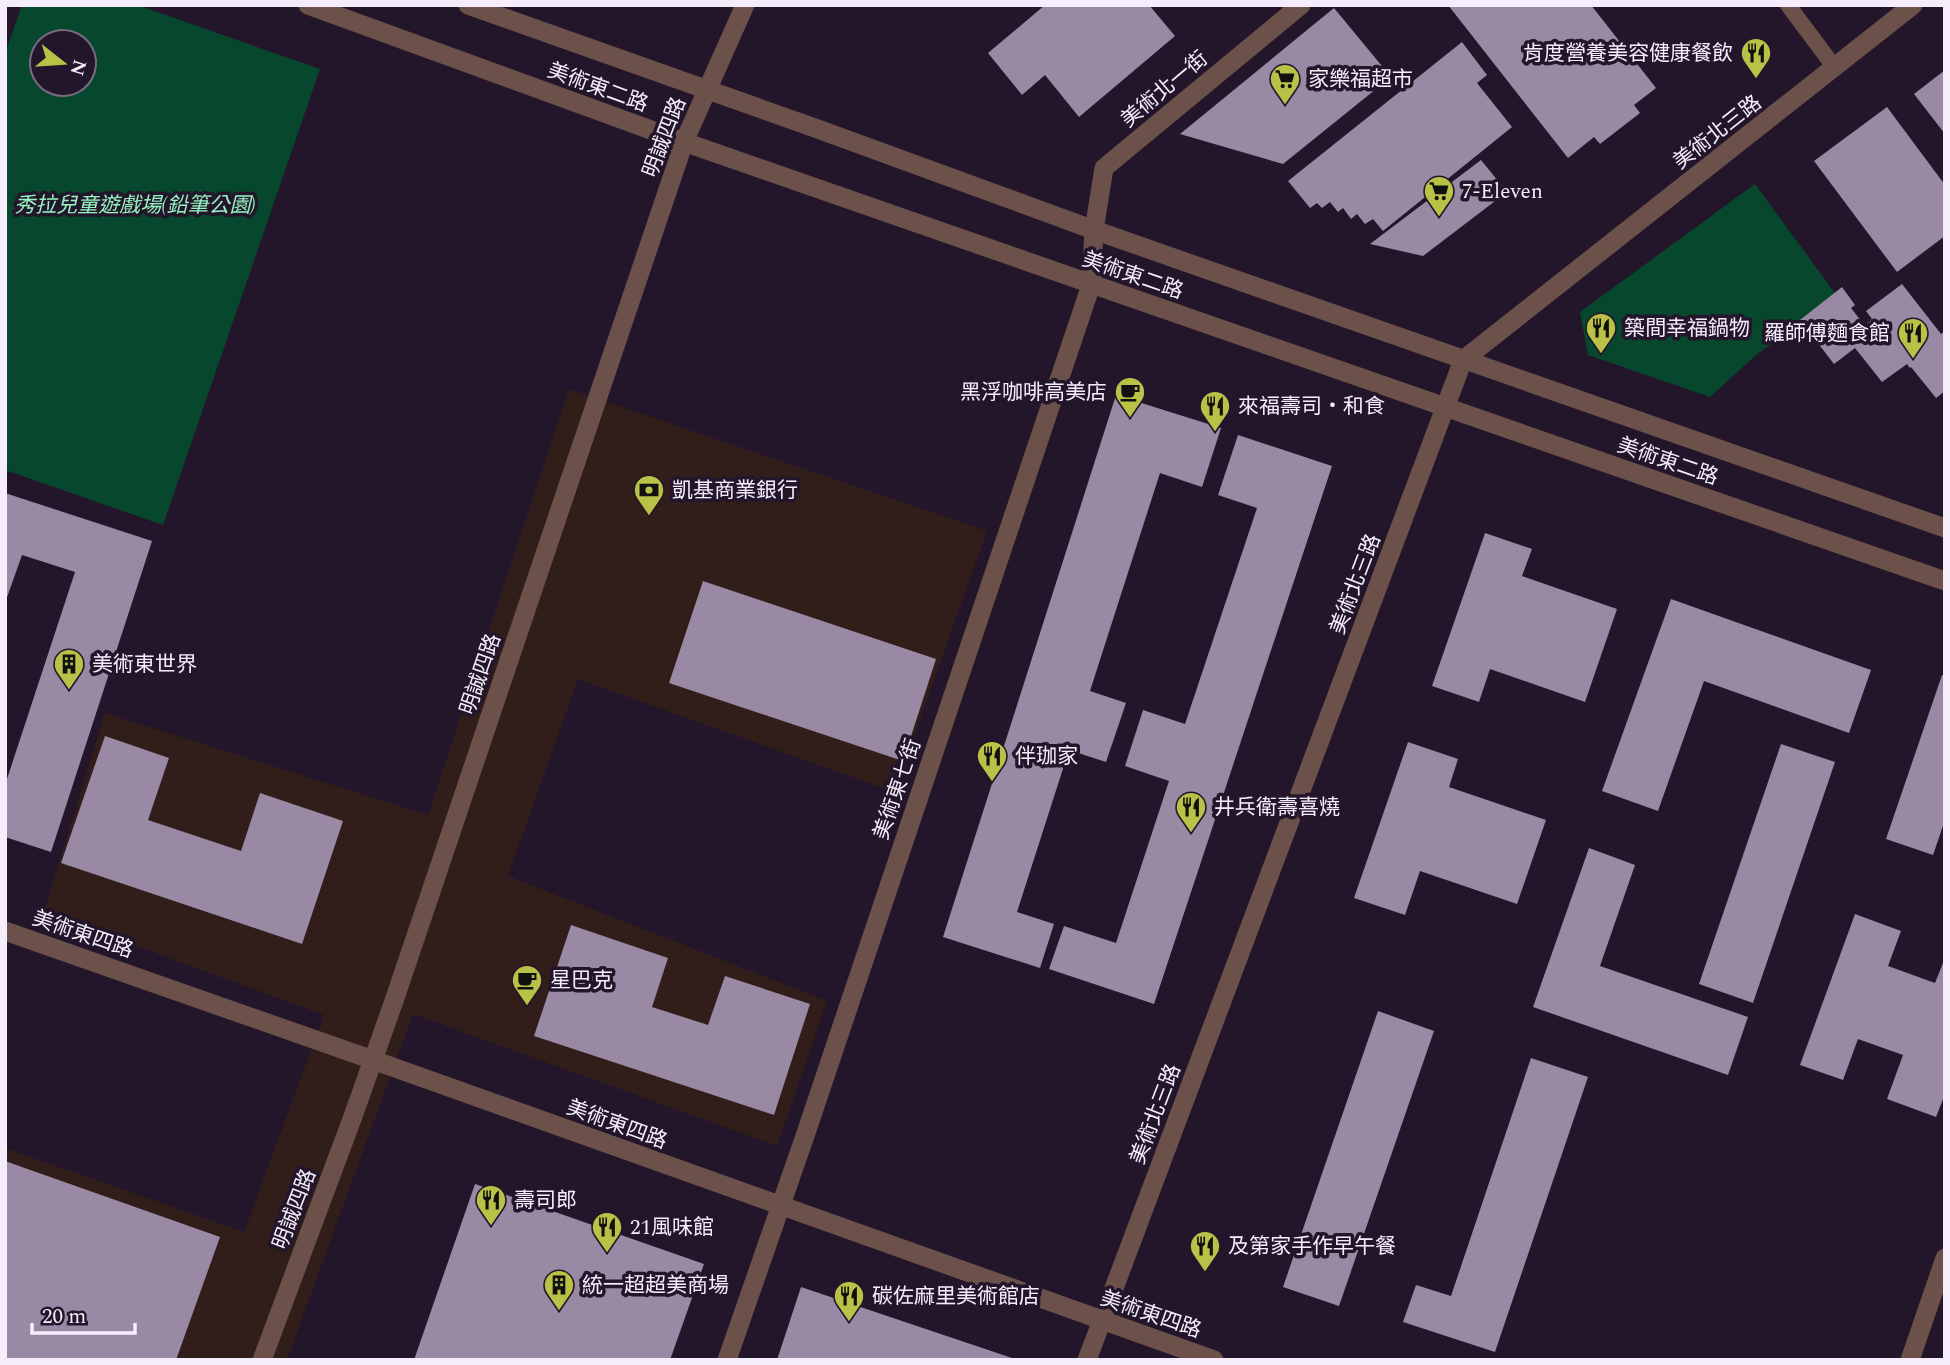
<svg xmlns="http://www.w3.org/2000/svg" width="1950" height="1365" font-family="Spectral,'Noto Sans TC',serif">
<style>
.commercial{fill:#311e1a}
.green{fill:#07472d;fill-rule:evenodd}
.building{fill:#9989a4}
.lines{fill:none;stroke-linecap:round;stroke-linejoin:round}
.service{stroke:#6b5149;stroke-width:16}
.minor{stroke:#6b5149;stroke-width:19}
.tertiary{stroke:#6b5149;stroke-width:19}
.labels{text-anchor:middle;stroke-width:7;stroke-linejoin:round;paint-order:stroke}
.poi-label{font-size:21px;fill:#f6edfc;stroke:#23162b;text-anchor:start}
.street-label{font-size:21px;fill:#f6edfc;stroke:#23162b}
.park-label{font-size:21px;font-style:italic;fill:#96f3c1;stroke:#23162b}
</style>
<rect width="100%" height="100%" fill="#23162b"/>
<path class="commercial" d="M569,389L987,531L894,792L578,679L508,876L827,1001L777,1146L413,1014L287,1360H5V1148L244,1232L324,1015L44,912L105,713L428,815Z"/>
<path class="green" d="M22,5H137L320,69L163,525L5,470V54ZM42,42H84V84H42Z
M1755,184L1837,296L1756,355L1710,397L1588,355L1580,312Z"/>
<path class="building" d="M1045,5H1149L1175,36L1079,117L1045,75L1022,95L988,53Z
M1448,5H1591L1656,88L1634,105L1640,113L1600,144L1594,137L1568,158Z
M1334,8L1391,77L1283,164L1180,134Z
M1462,42L1487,75L1477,83L1512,127L1383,231L1373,219L1365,224L1357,214L1351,219L1343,208L1338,212L1330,202L1322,208L1317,203L1310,208L1288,181Z
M1945,70V134L1914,94Z
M1887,107L1945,185V236L1897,272L1814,161Z
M1481,160L1507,192L1423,256L1370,244Z
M1902,284L1941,334L1945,331V391L1936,398L1911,367L1910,368L1907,364L1882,382L1855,348L1834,364L1800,320L1842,287L1855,305L1851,308L1865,326L1872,319L1866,311Z
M1116,395L1221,428L1202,487L1160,473L1090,691L1126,703L1106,762L1069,750L1017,912L1054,924L1040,968L943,937Z
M1238,435L1332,466L1154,1004L1049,969L1064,926L1116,943L1169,781L1125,766L1143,710L1185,724L1257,508L1218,495Z
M5,493L152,541L51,852L5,837V779H7L75,572L22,555L5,603Z
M1485,533L1532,549L1522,576L1617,609L1585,702L1490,669L1479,702L1432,686Z
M703,581L936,659L903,761L669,683Z
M1671,599L1871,670L1849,733L1704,681L1658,811L1602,791Z
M1942,675L1945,676V820L1933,855L1886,839Z
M105,736L169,758L148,820L241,851L260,793L343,821L302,944L61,863Z
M1408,742L1458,759L1449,787L1546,820L1517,904L1420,871L1405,915L1354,898Z
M1781,744L1835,762L1753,1003L1699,984Z
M1589,848L1635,865L1600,966L1748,1017L1728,1075L1533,1007Z
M1855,914L1901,931L1888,966L1935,983L1945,958V1094L1936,1117L1887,1099L1903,1055L1858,1039L1843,1080L1800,1065Z
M571,925L668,958L652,1007L708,1025L725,976L810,1004L774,1115L534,1036Z
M1378,1011L1434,1031L1339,1306L1283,1287Z
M1531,1058L1588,1077L1495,1352L1403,1322L1416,1285L1451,1296Z
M5,1161L220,1237L176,1360H5Z
M475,1184L704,1264L670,1360H414Z
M801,1287L1015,1359V1360H777Z"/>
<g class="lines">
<path class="service" d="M1788,5L1835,68"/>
<path class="minor" d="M5,931L373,1060L1214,1360
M727,1360L806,1133L1091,285L1094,230L1104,168L1301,5
M1087,1360L1463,360L1913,5
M1910,1360L1945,1258"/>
<path class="tertiary" d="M308,5L684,142L1945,581
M468,5L815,128L1094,230L1945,528
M262,1360L352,1119L394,1001L684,142L745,5"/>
</g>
<defs>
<g id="restaurant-pin" transform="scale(1.575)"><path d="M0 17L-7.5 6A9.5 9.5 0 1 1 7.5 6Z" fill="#b9c146" stroke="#23162b"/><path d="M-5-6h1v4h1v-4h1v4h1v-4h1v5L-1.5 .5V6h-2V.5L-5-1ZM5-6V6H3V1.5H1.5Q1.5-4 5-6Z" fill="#111"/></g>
<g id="supermarket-pin" transform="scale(1.575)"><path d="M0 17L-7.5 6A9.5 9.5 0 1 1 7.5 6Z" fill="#b9c146" stroke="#23162b"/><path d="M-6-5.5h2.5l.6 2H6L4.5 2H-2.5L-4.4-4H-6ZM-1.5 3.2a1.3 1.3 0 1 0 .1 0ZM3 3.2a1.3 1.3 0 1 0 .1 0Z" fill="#111"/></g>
<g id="cafe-pin" transform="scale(1.575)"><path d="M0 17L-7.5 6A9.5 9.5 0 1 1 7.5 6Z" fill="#b9c146" stroke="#23162b"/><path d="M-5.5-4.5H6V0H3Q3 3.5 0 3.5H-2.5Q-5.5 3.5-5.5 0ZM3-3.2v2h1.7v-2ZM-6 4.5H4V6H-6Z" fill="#111"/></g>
<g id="bank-pin" transform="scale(1.575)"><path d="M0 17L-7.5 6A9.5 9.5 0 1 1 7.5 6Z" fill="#b9c146" stroke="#23162b"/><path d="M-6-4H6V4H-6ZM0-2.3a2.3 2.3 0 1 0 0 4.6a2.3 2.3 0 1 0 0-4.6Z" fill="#111"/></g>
<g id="building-pin" transform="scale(1.575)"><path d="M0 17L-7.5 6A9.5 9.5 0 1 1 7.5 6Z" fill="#b9c146" stroke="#23162b"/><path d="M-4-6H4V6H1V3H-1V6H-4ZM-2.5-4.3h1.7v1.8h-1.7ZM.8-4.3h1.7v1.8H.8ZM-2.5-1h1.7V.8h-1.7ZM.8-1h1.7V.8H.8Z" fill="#111"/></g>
</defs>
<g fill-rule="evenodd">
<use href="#restaurant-pin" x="1756" y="53"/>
<use href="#supermarket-pin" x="1285" y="79"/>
<use href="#supermarket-pin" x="1439" y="191"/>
<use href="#restaurant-pin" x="1601" y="328"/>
<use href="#restaurant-pin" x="1913" y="333"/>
<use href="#cafe-pin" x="1130" y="392"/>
<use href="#restaurant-pin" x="1215" y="406"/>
<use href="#bank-pin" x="649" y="490"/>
<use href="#building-pin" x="69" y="664"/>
<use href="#restaurant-pin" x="992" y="756"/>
<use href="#restaurant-pin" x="1191" y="807"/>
<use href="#cafe-pin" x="527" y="980"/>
<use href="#restaurant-pin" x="491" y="1200"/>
<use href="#restaurant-pin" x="607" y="1227"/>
<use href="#restaurant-pin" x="1205" y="1246"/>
<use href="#building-pin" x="559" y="1285"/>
<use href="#restaurant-pin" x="849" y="1296"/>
</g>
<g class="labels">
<g class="poi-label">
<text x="1733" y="60" text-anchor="end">肯度營養美容健康餐飲</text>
<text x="1308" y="86">家樂福超市</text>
<text x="1462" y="198">7-Eleven</text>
<text x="1624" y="335">築間幸福鍋物</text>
<text x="1890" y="340" text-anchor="end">羅師傅麵食館</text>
<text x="1107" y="399" text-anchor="end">黑浮咖啡高美店</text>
<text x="1238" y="413">來福壽司‧和食</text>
<text x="672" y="497">凱基商業銀行</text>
<text x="92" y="671">美術東世界</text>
<text x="1015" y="763">伴珈家</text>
<text x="1214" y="814">井兵衛壽喜燒</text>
<text x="550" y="987">星巴克</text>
<text x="514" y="1207">壽司郎</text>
<text x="630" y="1234">21風味館</text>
<text x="1228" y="1253">及第家手作早午餐</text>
<text x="582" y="1292">統一超超美商場</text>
<text x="872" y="1303">碳佐麻里美術館店</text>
</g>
<g class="street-label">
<text transform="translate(598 87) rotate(20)" y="7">美術東二路</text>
<text transform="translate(1164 89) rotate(-40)" y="7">美術北一街</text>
<text transform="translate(1717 132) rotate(-38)" y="7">美術北三路</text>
<text transform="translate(664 137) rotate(-69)" y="7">明誠四路</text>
<text transform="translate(1133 275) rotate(19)" y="7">美術東二路</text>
<text transform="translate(1668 461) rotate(19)" y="7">美術東二路</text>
<text transform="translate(1355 584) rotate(-69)" y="7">美術北三路</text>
<text transform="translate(480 674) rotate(-71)" y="7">明誠四路</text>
<text transform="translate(897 789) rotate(-71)" y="7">美術東七街</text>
<text transform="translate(83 934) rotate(19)" y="7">美術東四路</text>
<text transform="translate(1155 1114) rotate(-69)" y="7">美術北三路</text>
<text transform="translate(617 1124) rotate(20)" y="7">美術東四路</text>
<text transform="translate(294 1209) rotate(-69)" y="7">明誠四路</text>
<text transform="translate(1151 1314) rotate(19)" y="7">美術東四路</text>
</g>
<g class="park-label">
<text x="135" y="212">秀拉兒童遊戲場(鉛筆公園)</text>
</g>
</g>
<rect width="1950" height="1365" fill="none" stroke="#f6edfc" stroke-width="14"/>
<g transform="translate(63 63) rotate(107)"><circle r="33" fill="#23162b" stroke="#776c7f" stroke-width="2"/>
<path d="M0-5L12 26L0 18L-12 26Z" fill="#b9c146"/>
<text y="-10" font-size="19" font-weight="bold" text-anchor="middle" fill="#f6edfc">N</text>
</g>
<path d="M32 1323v10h103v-10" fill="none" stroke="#f6edfc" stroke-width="3.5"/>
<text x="42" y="1323" font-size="21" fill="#f6edfc" stroke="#23162b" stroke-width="5" paint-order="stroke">20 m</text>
</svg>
